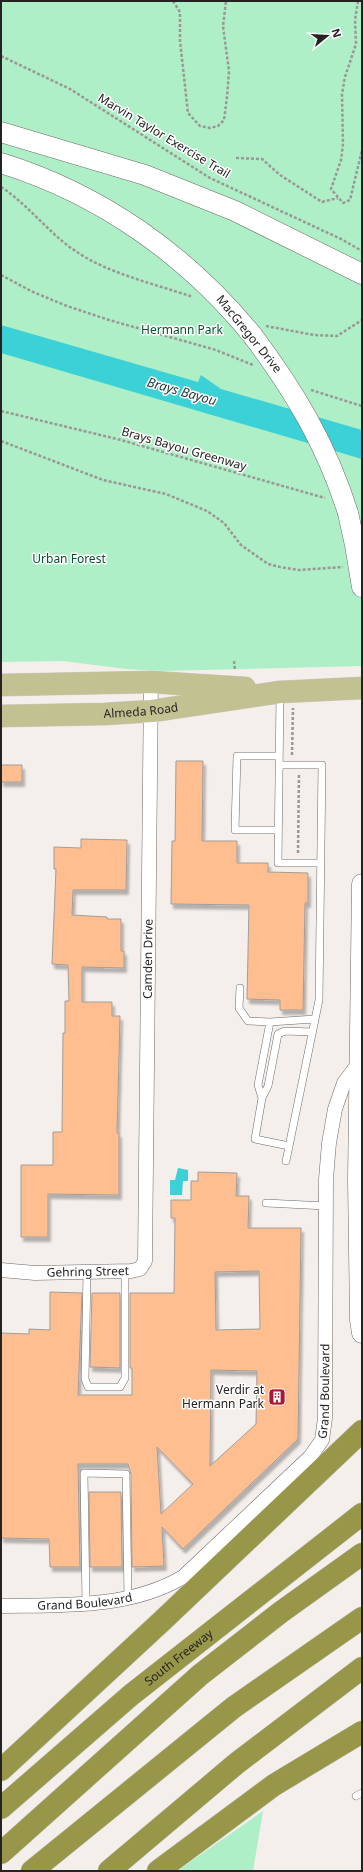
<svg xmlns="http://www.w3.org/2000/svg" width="363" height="1872" font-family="'Noto Sans',sans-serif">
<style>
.green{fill:#aeefc7}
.water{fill:#3bd1d7}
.building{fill:#ffbe8f;stroke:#a29d9a;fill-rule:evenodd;filter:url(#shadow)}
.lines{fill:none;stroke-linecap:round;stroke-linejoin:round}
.lane-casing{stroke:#6d6865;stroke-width:8}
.street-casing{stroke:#6d6865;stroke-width:15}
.secondary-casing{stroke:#6d6865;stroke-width:21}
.primary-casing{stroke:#cbcaca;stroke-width:23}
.highway-casing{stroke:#cbcaca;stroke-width:23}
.path{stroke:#9b9794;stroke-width:2.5;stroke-dasharray:3 2;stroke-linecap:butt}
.lane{stroke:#fff;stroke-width:7}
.street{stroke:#fff;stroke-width:14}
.secondary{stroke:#fff;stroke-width:20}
.primary{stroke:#c1c192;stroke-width:22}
.highway{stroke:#989749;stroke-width:22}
.secondary-bridge-casing{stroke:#6d6865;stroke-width:21;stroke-linecap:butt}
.secondary-bridge{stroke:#fff;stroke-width:20}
.labels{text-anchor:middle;stroke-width:3;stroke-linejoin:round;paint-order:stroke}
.street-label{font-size:12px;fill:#252322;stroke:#fff}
.park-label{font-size:12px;fill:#035230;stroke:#fff}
.poi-label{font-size:12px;fill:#252322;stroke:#fff;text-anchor:end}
.water-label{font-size:13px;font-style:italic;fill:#1d3637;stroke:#fff}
</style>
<defs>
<filter id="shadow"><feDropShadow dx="2.5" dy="4.5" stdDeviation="1" flood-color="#0004"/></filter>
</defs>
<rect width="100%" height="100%" fill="#f4efeb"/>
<path class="green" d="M1,1H362V666L162,671L126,669L63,661L1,662Z
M263,1811L253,1871H177Z"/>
<path class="water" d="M1,325L198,382L201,375L221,389L362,430V459L1,353Z
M178,1168L188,1170V1181H183L182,1195H170V1180H175Z"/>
<path class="building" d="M176,761H203L202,841H237V863H268V872L308,873V903H305L303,1010H280V1000L247,999L249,905L171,904L172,841H175Z
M1,765H22V782H1Z
M81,839L127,840L126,890H73L72,915L107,917V919H121V951H124V968L82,967V1002H112V1016H120L117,1133H119V1195L48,1194V1237H21V1165H53V1132H62L63,1033H65V1001H69L68,965L52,964L56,869H54V847L81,848Z
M198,1172L237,1173L236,1196H249L248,1228H301L298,1439L183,1549L162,1527L164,1566L132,1567L131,1474L128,1464H78L80,1567H50L49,1539L1,1538V1333L29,1334V1329L50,1330V1292L82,1293L78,1395H132V1368H130V1293H174L175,1218H171V1200H191V1181H198ZM259,1271L260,1329L216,1330L215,1272ZM211,1370L257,1371L256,1424L210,1466ZM157,1447L193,1484L161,1514Z
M92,1293H120V1368L90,1367Z
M89,1492H121L122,1567H90Z"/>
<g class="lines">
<g class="lane-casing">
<path id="lane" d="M280,694L278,863H321
M279,765H322L319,1000L286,1161
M278,830H235L237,756H279
M240,988L239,1008L248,1021L270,1022
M262,1098L258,1085L270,1022L315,1019
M289,1146L255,1139L262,1098L268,1086L278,1034L285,1031L312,1032
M266,1203L326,1206
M87,1272L85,1379L88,1387H120L125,1378V1272
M86,1604L84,1473L126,1474L128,1598
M356,1796L362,1793"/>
</g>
<g class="street-casing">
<g id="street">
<path id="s1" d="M1,1270L35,1273L131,1271L140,1269L145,1261L151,682"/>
<path id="s2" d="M1,1606C62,1605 129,1609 183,1577L310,1457L322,1440L325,1418L326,1179L329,1143L335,1109L344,1083L359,1063"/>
</g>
</g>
<g class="secondary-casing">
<path id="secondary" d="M1,132L145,175L235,211L362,274
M1,163C101,194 187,255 253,336
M348,513L355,545L362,587
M362,884L358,1180L360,1320L362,1333"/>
</g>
<g class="primary-casing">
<g id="primary">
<path d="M1,685L151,682L245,688"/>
<path id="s3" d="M1,716L105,714L152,711L280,692L362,688"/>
</g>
</g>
<g class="highway-casing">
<g id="highway">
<path d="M1,1770L162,1621L362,1431"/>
<path id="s4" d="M1,1808L131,1695L362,1514"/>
<path d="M1,1853L200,1675L281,1612L362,1554"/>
<path d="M32,1871L234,1707L362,1618"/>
<path d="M109,1871L237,1763L362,1668"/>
<path d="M158,1871L274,1785L362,1732"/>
</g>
</g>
<path class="path" d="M173,1L180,12V41L188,113L200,126L210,128L218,126L224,120L227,97L229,71L223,26L226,1
M358,1L355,20L356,44L345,77L342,94L343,144L341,160L331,189L343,203L350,200L362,150
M1,56L70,89L210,178L341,239L362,251
M236,158L262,159L280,175L322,202L338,198
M1,187C29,205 49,234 77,252C107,273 158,285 193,297
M1,275L33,292L67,306L109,320L216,350L253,365
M266,326L314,335L337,336L362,320
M311,390L362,406
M1,411L121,440L325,498
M1,441L103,480L166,494L207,511L224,523L241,545L268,564L280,567L299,570L343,567
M234,661L235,670
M292,755L293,708
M298,853L299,774"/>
<use href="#lane" class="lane"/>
<use href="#street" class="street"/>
<use href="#secondary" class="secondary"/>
<use href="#primary" class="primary"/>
<use href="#highway" class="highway"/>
<g class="secondary-bridge-casing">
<path id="secondary-bridge" d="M253,336C295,392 327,446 348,513"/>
</g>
<use href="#secondary-bridge" class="secondary-bridge"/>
</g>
<defs>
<g id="building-square" transform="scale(0.9)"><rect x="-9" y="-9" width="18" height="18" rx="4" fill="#ac1636" stroke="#fff"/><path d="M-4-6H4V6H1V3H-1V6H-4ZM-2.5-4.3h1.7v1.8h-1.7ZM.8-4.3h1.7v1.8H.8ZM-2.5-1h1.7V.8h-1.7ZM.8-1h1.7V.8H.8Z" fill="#fff"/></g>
</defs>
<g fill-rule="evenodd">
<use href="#building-square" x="277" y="1397"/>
</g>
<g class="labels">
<g class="street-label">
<text transform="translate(164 136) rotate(31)" y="4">Marvin Taylor Exercise Trail</text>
<text transform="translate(249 334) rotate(51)" y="4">MacGregor Drive</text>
<text transform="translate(184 449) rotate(16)" y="4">Brays Bayou Greenway</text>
<text dy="4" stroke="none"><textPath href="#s3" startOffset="140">Almeda Road</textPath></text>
<text dy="4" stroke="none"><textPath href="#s1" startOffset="451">Camden Drive</textPath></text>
<text dy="4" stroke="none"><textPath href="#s1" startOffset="87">Gehring Street</textPath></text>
<text dy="4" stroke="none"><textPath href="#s2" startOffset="431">Grand Boulevard</textPath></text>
<text dy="4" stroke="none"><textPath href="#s2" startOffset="84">Grand Boulevard</textPath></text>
<text dy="4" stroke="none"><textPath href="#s4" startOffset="233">South Freeway</textPath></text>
</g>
<g class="park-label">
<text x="182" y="334">Hermann Park</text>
<text x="69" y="563">Urban Forest</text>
</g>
<g class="poi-label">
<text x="264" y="1394">Verdir at<tspan x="264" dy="14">Hermann Park</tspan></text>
</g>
<g class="water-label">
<text transform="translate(182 391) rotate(16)" y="5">Brays Bayou</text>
</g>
</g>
<rect width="363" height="1872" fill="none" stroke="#252322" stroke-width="4"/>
<g transform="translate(327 36) rotate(72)" stroke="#ffffff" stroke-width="3" paint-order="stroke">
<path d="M0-3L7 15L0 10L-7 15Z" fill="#252322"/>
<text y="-6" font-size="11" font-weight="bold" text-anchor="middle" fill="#252322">N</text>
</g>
</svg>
